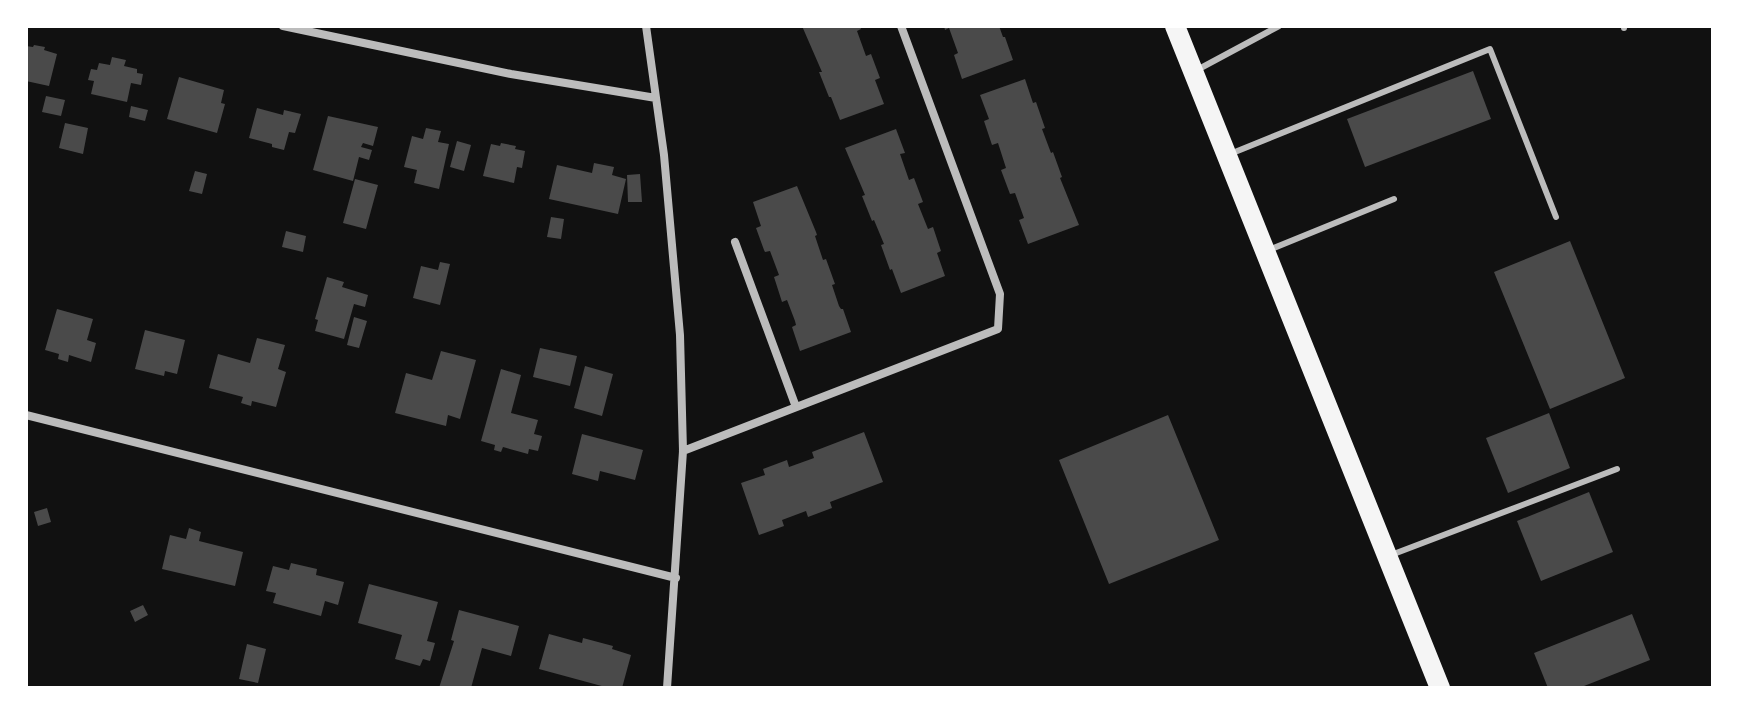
<svg xmlns="http://www.w3.org/2000/svg" width="1739" height="714" font-family="'Source Sans 3',sans-serif">
<style>
.building{fill:#4a4a4a}
.lines{fill:none;stroke-linecap:round;stroke-linejoin:round}
.service{stroke:#bcbcbc;stroke-width:6}
.minor{stroke:#bcbcbc;stroke-width:8}
.primary{stroke:#f5f5f5;stroke-width:20}
</style>
<rect width="100%" height="100%" fill="#111"/>
<path class="building" d="M802,26H860L861,29L857,31L866,56L871,54L880,78L875,80L884,104L840,120L831,97H829L819,72H822Z
M944,26H999L1003,37H1005L1013,60L962,79L954,55L958,53L949,28L945,30Z
M34,45L45,47L44,50L57,54L49,86L26,81V46L33,47Z
M112,57L126,60L124,66L137,69V73L143,74L141,85L131,83L127,102L91,94L94,81L88,80L91,69L97,70L99,63L110,65Z
M1473,71L1491,119L1365,167L1347,119Z
M179,77L224,90L221,103L225,104L217,133L167,119Z
M1025,79L1033,103L1036,102L1045,128L1042,129L1051,153L1053,152L1062,177L1060,178L1079,225L1028,244L1019,220L1024,218L1015,193L1010,194L1001,170L1006,168L998,143L992,145L984,121L989,119L980,95Z
M46,96L65,100L61,116L42,112Z
M131,106L148,110L145,121L129,117Z
M257,108L283,115L284,110L301,114L295,133L289,132L284,150L272,147V144L249,138Z
M328,116L378,127L373,146L363,143L361,147L372,150L369,160L359,157L353,181L313,170Z
M65,123L88,128L83,154L59,148Z
M426,128L441,131L438,142L449,144L439,189L414,183L417,170L404,167L412,136L423,139Z
M896,129L905,153L900,154L909,180L914,178L923,202L918,204L928,229L933,227L941,251L937,253L945,276L901,293L892,269L890,270L881,245L884,244L874,220L872,221L862,196L865,195L845,148Z
M457,141L471,145L464,171L450,167Z
M501,143L516,146L515,149L525,151L522,168L517,167L514,183L483,176L491,144L500,146Z
M594,163L614,167L612,175L626,179L618,214L549,199L557,165L592,173Z
M195,171L207,174L202,194L189,191Z
M640,174L642,202H628L627,175Z
M355,179L378,185L366,229L343,223Z
M797,186L816,232L817,235L815,236L823,260L826,259L835,284L832,285L839,306L841,309H843L851,332L800,351L792,327L796,325L795,321L787,300L782,302L774,277L779,275L770,251L765,252L764,250L756,228L761,226L753,202Z
M551,217L564,219L561,239L547,237Z
M286,231L306,236L303,252L282,247Z
M1570,241L1625,378L1550,409L1494,272Z
M440,262L450,264L440,305L413,298L421,266L438,270Z
M327,277L344,282L342,287L368,295L365,307L354,304L344,339L315,331L318,320L315,319Z
M57,309L93,319L87,340L96,343L91,362L69,355L68,362L58,359L59,354L45,350Z
M354,317L367,321L359,348L347,345Z
M145,330L185,340L177,374L165,371L164,376L135,369Z
M257,338L285,345L278,369L286,372L276,407L252,401L251,406L241,403L243,397L209,388L218,354L250,363Z
M540,348L577,356L570,386L533,377Z
M441,351L476,360L460,419L448,415L446,426L395,413L406,373L432,380Z
M585,366L613,374L602,416L574,408Z
M501,369L521,375L511,413L538,420L534,434L542,436L538,451L529,449L528,454L503,447L501,452L494,450L495,445L481,441Z
M1549,413L1570,468L1508,493L1486,438Z
M1168,415L1219,540L1109,584L1059,460Z
M864,432L883,482L830,502L832,508L808,517L806,511L782,520L784,526L759,535L741,483L765,475L763,469L787,460L789,467L814,458L812,452Z
M582,434L643,450L635,480L600,471L598,481L572,474Z
M1589,492L1613,552L1541,581L1517,521Z
M47,508L51,522L38,526L34,512Z
M189,528L201,532L199,541L243,552L235,586L162,569L170,535L186,539Z
M291,563L317,569L316,575L344,582L338,605L325,601L321,616L273,603L276,593L266,591L273,566L289,570Z
M369,584L438,602L427,641L435,643L430,661L423,659L420,666L395,659L402,635L358,623Z
M143,605L148,615L135,622L130,611Z
M459,610L519,626L511,656L482,648L471,688H439L454,641L451,640Z
M1632,614L1650,660L1579,688H1548L1534,653Z
M549,634L582,643L583,638L613,646L612,649L631,655L622,688H609L539,669Z
M247,644L266,649L258,683L239,679Z"/>
<g class="lines">
<path class="service" d="M1624,26V28
M1197,70L1279,26
M1230,154L1490,49L1556,217
M1269,250L1394,199
M1391,555L1617,469"/>
<path class="minor" d="M283,26L511,74L656,98
M646,26L664,155L680,335L683,451L667,688
M735,242L796,407
M26,415L676,578
M683,451L998,329L1000,294L901,26"/>
<path class="primary" d="M1175,26L1440,688"/>
</g>
<rect width="1739" height="714" fill="none" stroke="#ffffff" stroke-width="56"/>
</svg>
